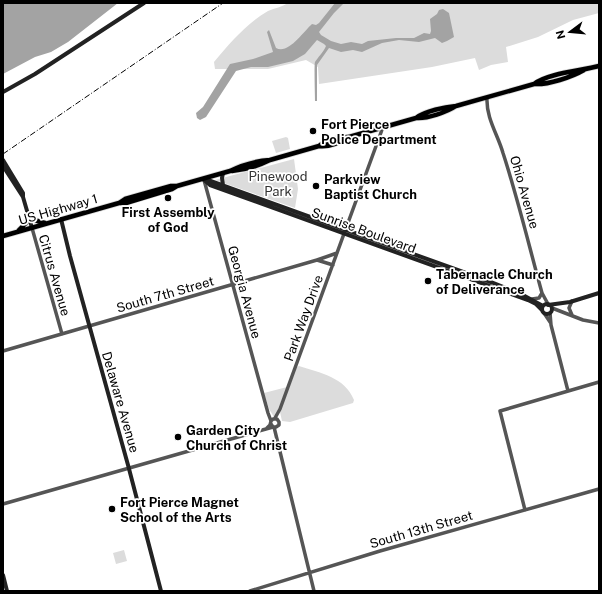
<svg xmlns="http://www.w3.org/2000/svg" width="602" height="594" font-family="'Public Sans',sans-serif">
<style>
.green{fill:#dcdcdc}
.water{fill:#a3a3a3}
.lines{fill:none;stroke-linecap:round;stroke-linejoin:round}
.primary-casing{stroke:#dbdbdb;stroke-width:6}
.tertiary{stroke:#555;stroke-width:3.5}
.secondary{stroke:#222;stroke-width:4}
.primary{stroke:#000;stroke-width:4.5}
.rail{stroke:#000;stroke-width:1;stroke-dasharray:6 2 1 2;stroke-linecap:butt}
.poi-dot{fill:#000;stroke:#fff;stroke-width:1.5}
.labels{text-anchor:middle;stroke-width:3.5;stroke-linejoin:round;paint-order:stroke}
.poi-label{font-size:13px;font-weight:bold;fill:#000;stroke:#fff;text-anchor:start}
.park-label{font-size:13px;fill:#333;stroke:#fff}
.street-label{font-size:13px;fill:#000;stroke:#fff}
</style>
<rect width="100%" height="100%" fill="#fff"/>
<path class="green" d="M288,3H599V13L573,20L538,37L506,47L508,62L491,65L479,70L475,58L432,67L319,84L318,67L306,60L268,69H215L214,62C230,43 246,24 268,11C275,8 282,7 288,3Z
M286,137L288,138L290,149L276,153L272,141Z
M294,159L298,189L295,208L215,180Z
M299,366C320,373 345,377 354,400L353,403L290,422L282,421L280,412L297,367Z
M287,387L278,409L274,417L269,409L264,393Z
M124,550L127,561L116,564L113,553Z"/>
<path class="water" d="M3,3H118L68,42L51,52L35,57L3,74Z
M335,3H344L334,13L319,32L321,35L331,41L341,44L351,42L362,44L368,41L396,38H414L424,33L430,34L431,31L430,19L437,14L439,10L443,9L449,13L454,37L447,41L442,43L435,38L419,42L399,40L382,43L362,52L353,50L341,52L329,48L317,65V101H315C315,97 314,65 315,62C318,57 323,53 326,46L324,44L317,40L305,54L293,61L268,67H251L236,71L206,117L200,120L197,118L196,113L203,107L230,64L253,59L273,52L267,32L269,30L276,48C288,55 303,32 312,24L316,25L319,23Z"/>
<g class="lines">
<g class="primary-casing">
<path id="primary" d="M534,84C549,73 580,71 599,66
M416,118C427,119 447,112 456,106
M319,146C329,147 341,142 349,137L416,118C425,111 445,107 456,106L534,84C548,85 572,77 584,70
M232,171C244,170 258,166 270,160L319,146C326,140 339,137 348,137
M120,203H126L172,189L177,186L230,171C242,165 256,161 270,160
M28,214L34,220L45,223
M19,230L26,223L28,213
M3,236L119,203L125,199L171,186H177"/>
</g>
<path class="tertiary" d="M487,98C486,118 498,135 503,153C518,199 529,246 542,293L548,304
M204,180L268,413L271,421
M32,228L62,334
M317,260L337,253
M532,299L539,298L542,293
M572,301L569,308L572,315
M552,308L583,320L599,323
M544,313L550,322
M550,313L551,325L568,391
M3,351L317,260L333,265
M275,418L280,409L383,127
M274,427L314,591
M267,428L270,425L271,421L273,419H277L279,422V425L276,427H273L271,424
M3,504L273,427
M525,510L500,411L599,382
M250,591L380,551L599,489"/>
<path class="secondary" d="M3,92L35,74L144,3
M3,160L23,193V197L32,228
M3,166L23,197
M203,179L210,185L528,300L536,304L542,310
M205,179L491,282L521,294L543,306
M223,185L222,178L223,173
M61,219L70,256L128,465L161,591
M542 309a5 5 0 1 1 10 0a5 5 0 1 1-10 0Z
M548,305L570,302L599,293
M3,575L7,591"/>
<use href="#primary" class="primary"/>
<path class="rail" d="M3,154L223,3"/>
</g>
<g class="poi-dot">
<circle cx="313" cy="131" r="4"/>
<circle cx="316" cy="186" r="4"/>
<circle cx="168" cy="198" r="4"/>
<circle cx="428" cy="281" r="4"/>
<circle cx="178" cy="437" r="4"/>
<circle cx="112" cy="509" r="4"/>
</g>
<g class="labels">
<g class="poi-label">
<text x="321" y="129">Fort Pierce<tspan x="321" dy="15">Police Department</tspan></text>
<text x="324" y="184">Parkview<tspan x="324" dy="15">Baptist Church</tspan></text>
<text x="168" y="217" text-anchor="middle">First Assembly<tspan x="168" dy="15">of God</tspan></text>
<text x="436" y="279">Tabernacle Church<tspan x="436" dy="15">of Deliverance</tspan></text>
<text x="186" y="435">Garden City<tspan x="186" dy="15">Church of Christ</tspan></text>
<text x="120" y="507">Fort Pierce Magnet<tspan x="120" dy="15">School of the Arts</tspan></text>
</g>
<g class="park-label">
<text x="278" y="181">Pinewood<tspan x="278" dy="15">Park</tspan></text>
</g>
<g class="street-label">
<text transform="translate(525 192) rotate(74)" y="5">Ohio Avenue</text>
<text transform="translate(58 209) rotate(-16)" y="5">US Highway 1</text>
<text transform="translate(364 230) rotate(20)" y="5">Sunrise Boulevard</text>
<text transform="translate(55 275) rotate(74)" y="5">Citrus Avenue</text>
<text transform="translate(245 292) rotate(75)" y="5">Georgia Avenue</text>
<text transform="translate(165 294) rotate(-16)" y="5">South 7th Street</text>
<text transform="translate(303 318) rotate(-70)" y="5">Park Way Drive</text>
<text transform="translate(121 402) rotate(74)" y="5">Delaware Avenue</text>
<text transform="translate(421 529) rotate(-16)" y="5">South 13th Street</text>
</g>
</g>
<rect width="602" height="594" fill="none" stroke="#000000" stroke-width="8"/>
<g transform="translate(570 32) rotate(254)" stroke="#ffffff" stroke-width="3" paint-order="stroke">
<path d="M0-3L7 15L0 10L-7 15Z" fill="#000000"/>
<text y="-6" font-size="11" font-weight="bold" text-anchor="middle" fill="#000000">N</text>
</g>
</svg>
